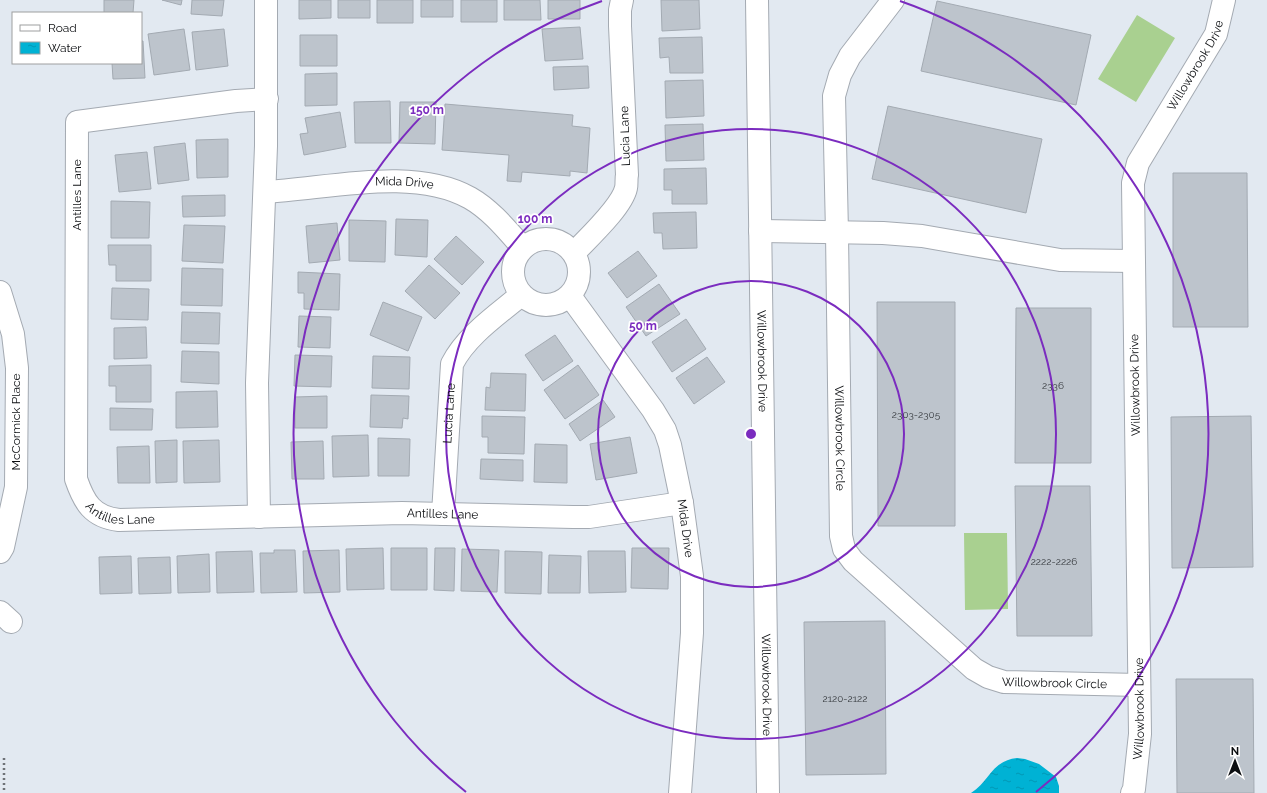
<svg xmlns="http://www.w3.org/2000/svg" width="1267" height="793" font-family="Raleway,sans-serif">
<style>
.grass{fill:#a9d090}
.water{fill:url(#water-ripples)}
.building{fill:#bdc4cc;stroke:#a3aab2}
.lines{fill:none;stroke-linecap:round;stroke-linejoin:round}
.minor-casing{stroke:#a4aab2;stroke-width:24}
.path{stroke:#6e7277;stroke-width:2.5;stroke-dasharray:2 3;stroke-linecap:butt}
.minor{stroke:#fff;stroke-width:22}
.ring{fill:none;stroke:#7b2cbf;stroke-width:2}
.labels{text-anchor:middle;stroke-width:3.5;stroke-linejoin:round;paint-order:stroke}
.number-label{font-size:10px;fill:#383c40}
.street-label{font-size:12px;fill:#0c0e11;stroke:#fff}
.centre{fill:#7b2cbf;stroke:#fff;stroke-width:2}
.ring-label{font-size:12px;text-anchor:middle;font-weight:bold;fill:#7b2cbf;stroke:#fff;stroke-width:3.5;stroke-linejoin:round;paint-order:stroke}
</style>
<defs>
<pattern id="water-ripples" width="26" height="14" patternUnits="userSpaceOnUse"><rect width="26" height="14" fill="#00b2d4"/><path d="M2 4q2-2 4 0t4 0M15 11q2-2 4 0t4 0" fill="none" stroke="#0198b5"/></pattern>
</defs>
<rect width="100%" height="100%" fill="#e2e9f1"/>
<path class="grass" d="M1137,15L1175,38L1136,102L1098,79Z
M964,533H1007L1008,609L965,610Z"/>
<path class="water" d="M1017,758L1025,759L1039,764L1056,777L1059,786V793H971C990,781 991,761 1017,758Z"/>
<path class="building" d="M104,0H134L133,13H104Z
M162,0H182L181,5Z
M192,0H224L222,16L191,14Z
M299,0H331V18L299,19Z
M338,0H370V18H338Z
M377,0H413V23H377Z
M421,0H453V17H421Z
M461,0H497V22H461Z
M504,0H540L541,20H504Z
M548,0H580V19H548Z
M661,0H699L700,29L662,31Z
M937,1L1091,35L1076,105L921,71Z
M580,27L583,59L545,61L542,29Z
M184,29L190,70L154,75L148,34Z
M224,29L228,66L196,70L192,32Z
M300,35H337V66H300Z
M702,37L703,73H670L669,57L660,58L659,38Z
M141,41H143L145,78L113,79L112,63H141Z
M588,66L589,88L554,90L553,67Z
M337,73V105L305,106V74Z
M703,80L704,116L666,118L665,81Z
M390,101L391,143H355L354,102Z
M400,102H436L435,144L399,143Z
M445,104L573,115L572,126L590,128L587,173L570,171V176L522,172L521,182L507,181L509,155L442,150Z
M888,106L1042,139L1026,213L872,179Z
M340,112L346,147L304,155L300,134L308,133L305,118Z
M703,124L704,160L666,161L665,125Z
M228,139V177L197,178L196,140Z
M185,143L189,180L158,184L154,147Z
M147,152L151,189L119,192L115,155Z
M706,168L707,204H672V190H664V169Z
M1173,173H1247L1248,327H1173Z
M225,195V216L183,217L182,196Z
M111,201L150,202L149,238H111Z
M696,212L697,248L663,249L662,233H654L653,213Z
M396,219L428,220L427,257L395,255Z
M349,220L386,221L385,262L349,261Z
M337,223L340,260L309,263L306,226Z
M184,225L225,226L223,263L182,261Z
M456,236L484,262L462,285L434,259Z
M108,245H151V281H116V265H109Z
M638,251L657,276L627,298L608,273Z
M429,265L460,293L435,319L405,291Z
M182,268L223,269L222,306L181,305Z
M298,272L340,274L339,310L304,309V293H298Z
M659,284L680,314L646,336L626,307Z
M112,288L149,289L148,320L111,319Z
M383,302L422,317L408,351L370,335Z
M877,302H955V526H878Z
M1016,308H1091V463H1015Z
M182,312L220,313L219,344L181,343Z
M299,316L331,317L330,348L298,347Z
M686,319L706,349L672,372L652,342Z
M146,327L147,358L114,359V328Z
M555,335L573,361L543,381L525,355Z
M182,351L219,352V384L181,382Z
M295,355L332,356L331,387L294,386Z
M373,356L410,357L409,389L372,388Z
M707,357L725,382L694,404L676,378Z
M151,365V402H116V386H109V366Z
M578,365L599,395L565,419L544,390Z
M491,373L526,374L525,411L485,410L486,387L490,388Z
M217,391L218,427L176,428V392Z
M371,395L409,396L408,419L403,418L402,428L370,427Z
M327,396V428H295V397Z
M603,400L615,417L580,441L569,424Z
M110,408L153,409L152,430H110Z
M482,416L525,417L524,454L488,453V437H482Z
M1251,416L1253,567L1172,568L1171,417Z
M368,435L369,476L333,477L332,436Z
M630,437L637,473L596,480L590,444Z
M378,438L410,439L409,476H378Z
M177,440V482L156,483L155,441Z
M219,440L220,482L184,483L183,441Z
M323,441L324,479H292L291,442Z
M535,444L567,445V483L534,482Z
M149,446L150,483H118L117,447Z
M481,459L523,460V481L480,479Z
M1015,486H1090L1092,636H1017Z
M383,548L384,589L347,590L346,549Z
M391,548H427V590H391Z
M435,548H455L454,591L434,590Z
M632,548H669L668,589L631,588Z
M462,549L499,550L497,592L461,591Z
M274,550H295L297,592L261,593L260,553H274Z
M339,550L340,592L304,593L303,551Z
M252,551L254,592L217,593L216,552Z
M505,551L542,552L541,594L505,593Z
M588,551H625L626,592L589,593Z
M209,554L210,592L178,593L177,556Z
M549,555L581,556L580,593H548Z
M131,556L132,593L100,594L99,557Z
M170,557L171,593L139,594L138,558Z
M885,621L886,774L806,775L804,622Z
M1176,679H1253L1254,793H1177Z"/>
<g class="lines">
<g class="minor-casing">
<g id="minor">
<path id="s1" d="M757,0L768,793"/>
<path id="s2" d="M893,0L850,56L840,75L834,96L837,233L841,536L844,549L853,561L974,669L988,677L1004,682L1139,685"/>
<path id="s3" d="M267,99L236,101L77,122L76,479C84,502 92,517 119,520L402,513L573,517H589L682,503"/>
<path id="s4" d="M265,192C327,189 413,166 470,198C491,210 507,230 523,248"/>
<path d="M760,231L883,233L922,236L1060,260L1133,261"/>
<circle cx="546" cy="272" r="33"/>
<path d="M574,253C588,238 622,207 626,188C627,184 626,179 627,175L620,26V10L622,0"/>
<path d="M0,292L13,334L17,368L16,487L3,547L0,552"/>
<path id="s5" d="M570,296L653,410L665,430L670,445L682,503L692,576V633L680,793"/>
<path id="s6" d="M443,514L452,364C466,336 497,315 521,295"/>
<path d="M259,517L257,383L266,146V0"/>
<path d="M0,612L11,622"/>
<path id="s7" d="M1132,793L1134,789L1140,734L1133,183L1138,163L1216,34L1224,0"/>
</g>
</g>
<path class="path" d="M4,758V793"/>
<use href="#minor" class="minor"/>
</g>
<g class="ring">
<circle cx="751" cy="434" r="153"/>
<circle cx="751" cy="434" r="305"/>
<path d="M466 792A458 458 0 0 1 602 1M900 1A458 458 0 0 1 1036 792"/>
</g>
<g class="labels">
<g class="number-label">
<text x="1053" y="389">2336</text>
<text x="916" y="418">2303-2305</text>
<text x="1054" y="565">2222-2226</text>
<text x="845" y="702">2120-2122</text>
</g>
<g class="street-label">
<text dy="4" stroke="none"><textPath href="#s7" startOffset="745">Willowbrook Drive</textPath></text>
<text transform="translate(625 136) rotate(-92)" y="4">Lucia Lane</text>
<text dy="4" stroke="none"><textPath href="#s4" startOffset="140">Mida Drive</textPath></text>
<text transform="translate(77 195) rotate(-90)" y="4">Antilles Lane</text>
<text dy="4" stroke="none"><textPath href="#s1" startOffset="361">Willowbrook Drive</textPath></text>
<text transform="translate(1135 385) rotate(-91)" y="4">Willowbrook Drive</text>
<text dy="4" stroke="none"><textPath href="#s6" startOffset="101">Lucia Lane</textPath></text>
<text transform="translate(16 422) rotate(-90)" y="4">McCormick Place</text>
<text dy="4" stroke="none"><textPath href="#s2" startOffset="456">Willowbrook Circle</textPath></text>
<text dy="4" stroke="none"><textPath href="#s3" startOffset="612">Antilles Lane</textPath></text>
<text dy="4" stroke="none"><textPath href="#s3" startOffset="936">Antilles Lane</textPath></text>
<text dy="4" stroke="none"><textPath href="#s5" startOffset="265">Mida Drive</textPath></text>
<text dy="4" stroke="none"><textPath href="#s2" startOffset="828">Willowbrook Circle</textPath></text>
<text dy="4" stroke="none"><textPath href="#s1" startOffset="685">Willowbrook Drive</textPath></text>
<text dy="4" stroke="none"><textPath href="#s7" startOffset="85">Willowbrook Drive</textPath></text>
</g>
</g>
<circle cx="751" cy="434" r="6" class="centre"/>
<g class="ring-label">
<text x="427" y="114">150 m</text>
<text x="535" y="223">100 m</text>
<text x="643" y="330">50 m</text>
</g>
<rect x="12" y="12" width="130" height="52" fill="#ffffff" stroke="#9e9fa0"/>
<rect x="20" y="25" width="20" height="6" fill="#ffffff" stroke="#9e9fa0"/>
<text x="48" y="32" font-size="12" fill="#0c0e11">Road</text>
<rect x="20" y="42" width="20" height="12" fill="url(#water-ripples)" stroke="#9e9fa0"/>
<text x="48" y="52" font-size="12" fill="#0c0e11">Water</text>
<g transform="translate(1235 761)" stroke="#ffffff" stroke-width="3" paint-order="stroke">
<path d="M0-3L7 15L0 10L-7 15Z" fill="#0c0e11"/>
<text y="-6" font-size="11" font-weight="bold" text-anchor="middle" fill="#0c0e11">N</text>
</g>
</svg>
